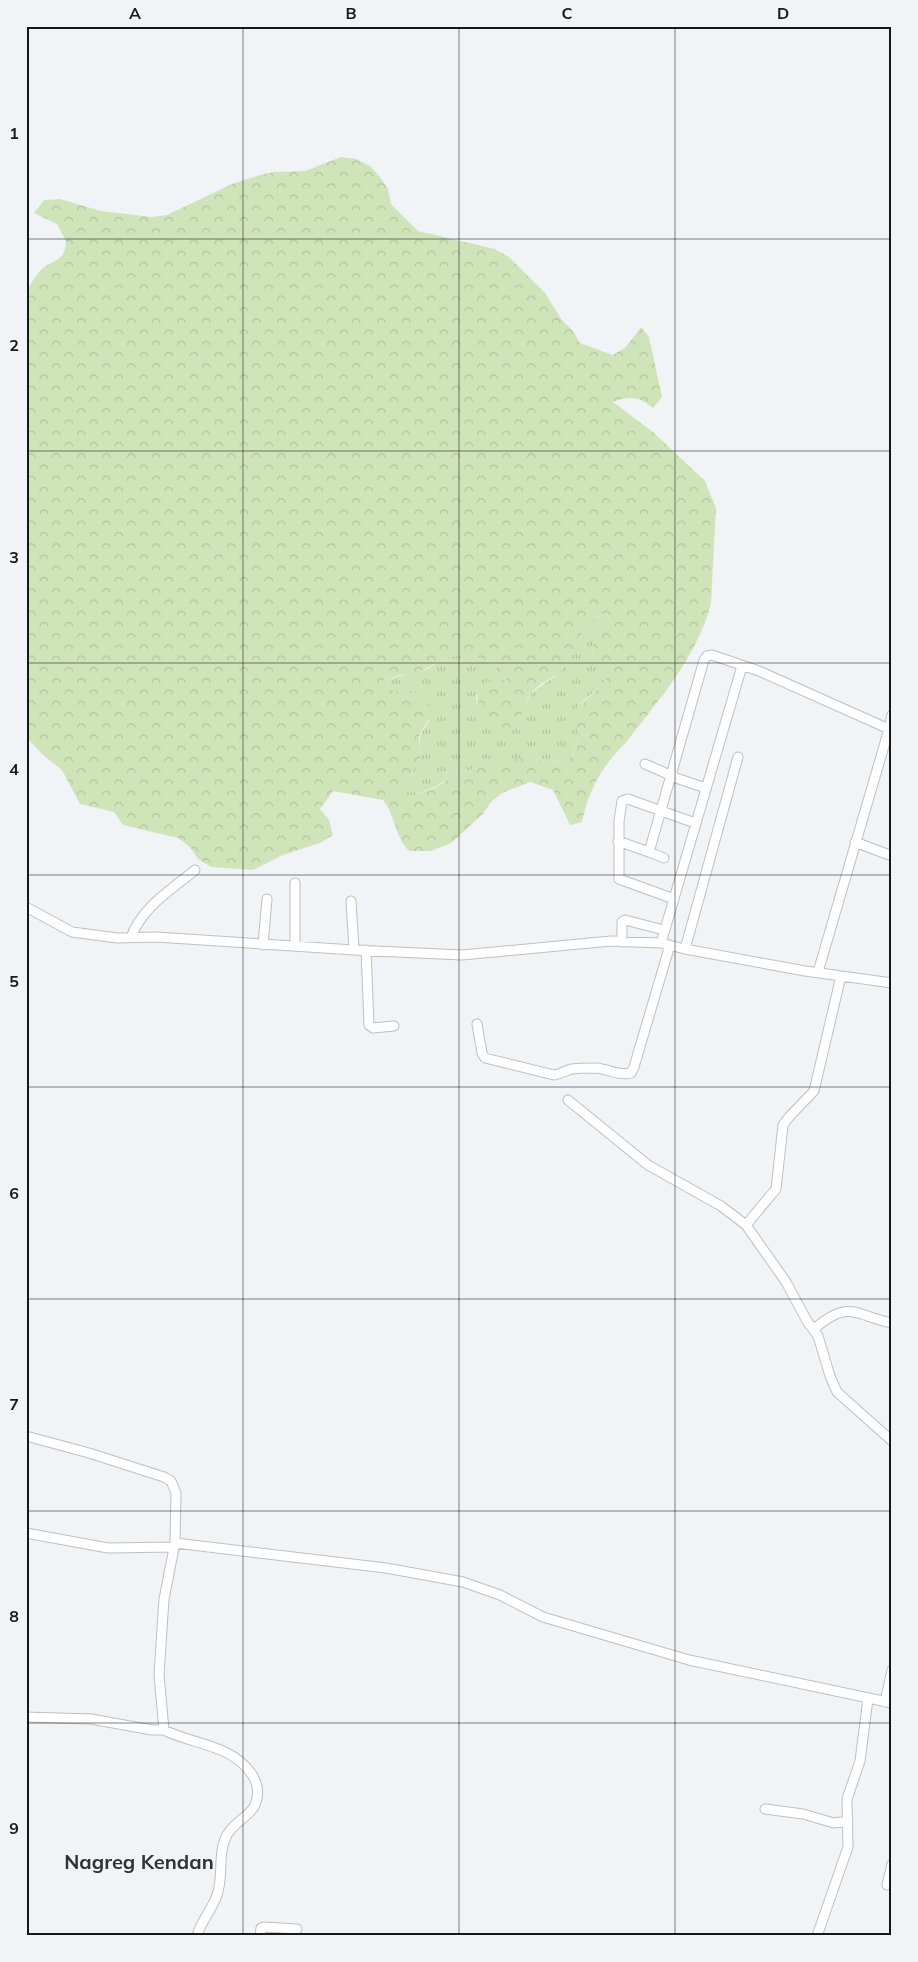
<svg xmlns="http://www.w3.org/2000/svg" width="918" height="1962" font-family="Mulish,sans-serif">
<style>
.grass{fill:url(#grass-tufts)}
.forest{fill:url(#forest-crowns);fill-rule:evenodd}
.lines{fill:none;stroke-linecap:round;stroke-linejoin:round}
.street-casing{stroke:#bdc0c3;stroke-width:11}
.street{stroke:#fff;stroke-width:9}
.grid{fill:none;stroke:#171819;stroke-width:1;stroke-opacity:0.55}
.labels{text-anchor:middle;stroke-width:4;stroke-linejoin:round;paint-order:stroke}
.quarter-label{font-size:20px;font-weight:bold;fill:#303234;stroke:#f1f4f7}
.neatline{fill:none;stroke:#171819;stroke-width:2}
.grid-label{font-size:16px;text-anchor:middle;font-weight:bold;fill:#171819}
</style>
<defs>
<pattern id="grass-tufts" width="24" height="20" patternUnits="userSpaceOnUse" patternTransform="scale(1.25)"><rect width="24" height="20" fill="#d0e4b9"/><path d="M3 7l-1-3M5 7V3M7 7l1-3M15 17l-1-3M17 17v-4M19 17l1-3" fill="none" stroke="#b2c39e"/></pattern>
<pattern id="forest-crowns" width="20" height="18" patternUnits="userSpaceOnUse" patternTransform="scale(1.25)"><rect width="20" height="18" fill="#d0e4b9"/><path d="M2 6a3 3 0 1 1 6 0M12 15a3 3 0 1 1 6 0" fill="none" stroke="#b2c39e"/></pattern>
</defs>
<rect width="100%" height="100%" fill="#f1f4f7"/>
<path class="grass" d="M602,614L609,616C606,629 586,645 595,659C599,665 604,669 607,676L604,683L581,703L577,727L580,734L572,756L565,761L546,762L532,758H508L454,775L435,787L414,795H398L394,789L411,774L422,755C418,738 419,735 429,721L414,693C401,693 389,694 384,680L427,669L440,661L454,656H470L492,662L499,666L507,680L492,681L476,695L477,703L484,717L516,725L532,692L554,677L572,654L577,640L591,622Z"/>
<path class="forest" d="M341,157L356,159L370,166L380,177L388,189L391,204L418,231L495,249L509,257L545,293L562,320L573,331L580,343L613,355L626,347L641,327L649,337L662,397L653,408C638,396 630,396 613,402L653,432L705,481L716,508L711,603C698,656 660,698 628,740C621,748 614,754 608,763C595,779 586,802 582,822L570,825L553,790L530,782L502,793L491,802L483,814L451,843L431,851H409C395,837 395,815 383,800L333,791L320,809L329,820L333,835L320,843L283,855L253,870L211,867L198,859L190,847L178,838L123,825L114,812L80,804L62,770L43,755L26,737V292C31,284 35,276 42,269C55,258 65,262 66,241L57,224L34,213L44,200L60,199L101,211L152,217L167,215L232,184L260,175L274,172L305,171ZM602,614L609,616C606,629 588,642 593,656C596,663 603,668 607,676L604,683L576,709L570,723L577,727L580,734L572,756L565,761L546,762L532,758H508L454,775L435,788L414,795H398L394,789L411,774L422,755C421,749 419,744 419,738C421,726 432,723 430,707L421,695C407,690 389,697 384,680L400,675L415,674L440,661L454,656H470L492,662L499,666L507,680C500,680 491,679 485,683C465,694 488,730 500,732C521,734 523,704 532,692C541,681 557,678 565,666C571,659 573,650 577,642C581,633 593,619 602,614Z"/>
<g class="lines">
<g class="street-casing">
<path id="street" d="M892,715L889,729L892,730
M645,764L679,779L706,788
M618,841L649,852L704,660L707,656L712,655L759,671L889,729L818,972
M855,842L892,856
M649,852L664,858
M295,883V946
M674,899L619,879V821L622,801L628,799L695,823
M351,901L354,950
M26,907L72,932L117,938L156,937L354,950L462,955L611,941L661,943L685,949L805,971L892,983
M131,937C143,906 170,891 195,870
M622,942V922L625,920L664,930
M661,943L742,666
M263,945L267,899
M685,949L738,757
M366,950L369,1025L373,1028L394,1026
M477,1024L482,1053L485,1058L554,1075C561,1074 566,1070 572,1069C580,1068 589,1068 596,1068C608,1069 618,1076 631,1073L634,1067L670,945
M568,1100L648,1165L721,1206L746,1225L786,1282L807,1321L818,1336L830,1376L837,1392L892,1441
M746,1225L776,1189L783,1125L789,1117L814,1091L841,976
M814,1329C849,1299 854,1315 892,1323
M26,1436L89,1453L164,1477L171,1481L176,1493L175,1543L386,1568L463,1582L500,1595L543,1617L689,1660L892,1703
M26,1533L108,1548L174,1547
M175,1543L164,1599L159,1675L164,1730C194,1745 230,1744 251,1773C258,1783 260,1793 255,1805C250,1816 233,1823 227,1835C217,1853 224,1876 217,1895C212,1910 201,1921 197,1936
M885,1702L892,1670
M26,1717L91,1719L152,1730H164
M765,1809L803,1814L834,1823L848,1821
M887,1885L892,1864
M260,1936L261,1928L264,1927L297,1929
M817,1936L848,1847L847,1799L860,1761L868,1699"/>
</g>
<use href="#street" class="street"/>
</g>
<path class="grid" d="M243,26V1936M459,26V1936M675,26V1936M26,239H892M26,451H892M26,663H892M26,875H892M26,1087H892M26,1299H892M26,1511H892M26,1723H892"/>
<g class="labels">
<g class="quarter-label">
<text x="139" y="1869">Nagreg Kendan</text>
</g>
</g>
<rect width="918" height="1962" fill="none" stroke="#f1f4f7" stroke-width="55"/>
<rect x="28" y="28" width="862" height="1906" class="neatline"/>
<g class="grid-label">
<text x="135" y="19">A</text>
<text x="351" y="19">B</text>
<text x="567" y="19">C</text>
<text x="783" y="19">D</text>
<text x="14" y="139">1</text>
<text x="14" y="351">2</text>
<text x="14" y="563">3</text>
<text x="14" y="775">4</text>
<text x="14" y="987">5</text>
<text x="14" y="1199">6</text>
<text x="14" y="1410">7</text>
<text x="14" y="1622">8</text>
<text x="14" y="1834">9</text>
</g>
</svg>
